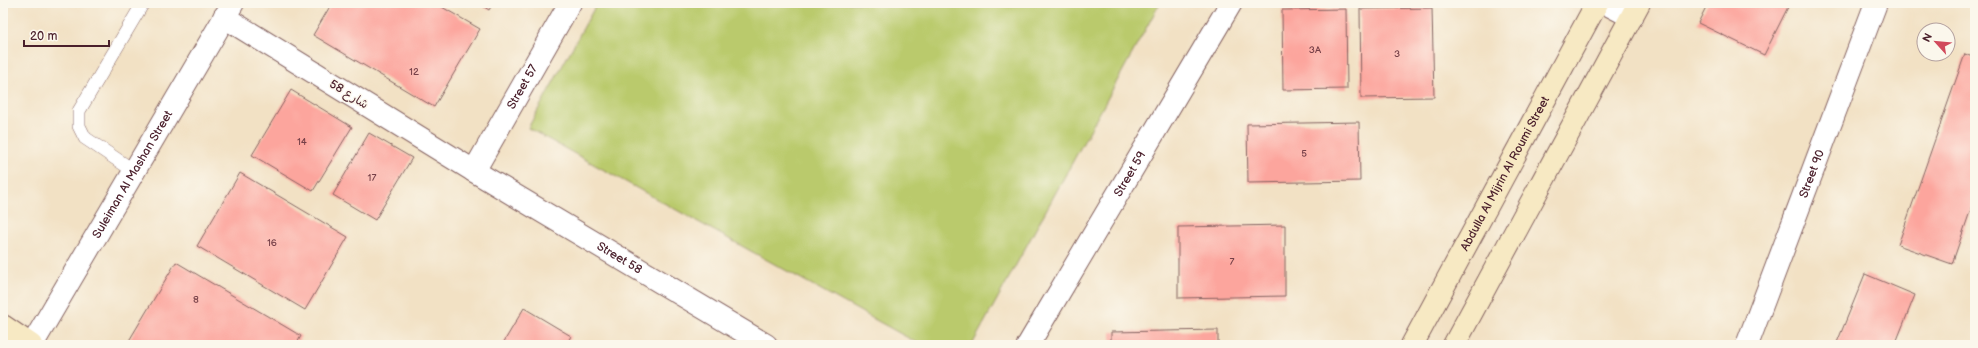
<svg xmlns="http://www.w3.org/2000/svg" width="1978" height="348" font-family="'Balsamiq Sans','Playpen Sans Arabic',sans-serif">
<style>
.green{fill:#baca6c;stroke:#82744c}
.building{fill:#fca59d}
.lines{fill:none;stroke-linecap:round;stroke-linejoin:round}
.lane-casing{stroke:#856361;stroke-width:14}
.street-casing{stroke:#856361;stroke-width:24}
.secondary-casing{stroke:#856361;stroke-width:24}
.lane{stroke:#fff;stroke-width:13}
.street{stroke:#fff;stroke-width:22}
.secondary{stroke:#f7e9c3;stroke-width:22}
.labels{text-anchor:middle;stroke-width:3;stroke-linejoin:round;paint-order:stroke}
.number-label{font-size:10px;fill:#764048}
.street-label{font-size:12px;fill:#4a1f2b;stroke:#fbf7ec}
</style>
<rect width="100%" height="100%" fill="#fbf7ec"/>
<filter id="ink" filterUnits="userSpaceOnUse"><feTurbulence type="fractalNoise" baseFrequency=".025" numOctaves="2"/><feDisplacementMap in="SourceGraphic" scale="8" xChannelSelector="R" yChannelSelector="G"/><feConvolveMatrix kernelMatrix="1 2 1 2 8 2 1 2 1" color-interpolation-filters="sRGB"/></filter>
<filter id="wash" filterUnits="userSpaceOnUse"><feTurbulence type="fractalNoise" baseFrequency=".012" numOctaves="4" result="noise"/><feDisplacementMap in="SourceGraphic" scale="16" xChannelSelector="R" yChannelSelector="G"/><feGaussianBlur stdDeviation="0.9" result="paint"/><feColorMatrix in="noise" values="0 0 0 0 0 0 0 0 0 0 0 0 0 0 0 0 0 1.4 0 .05"/><feComposite in="paint" operator="in"/></filter>
<g filter="url(#wash)">
<rect width="100%" height="100%" fill="#f2e1c4"/>
<path class="green" d="M597,3H1160L972,345H921L528,128Z"/>
<g id="blocks">
<path class="building" d="M332,3H435L480,29L434,107L313,35Z
M478,3H493L489,10Z
M1708,3H1790L1764,55L1698,23Z
M1432,8L1434,97L1361,98L1360,9Z
M1346,9L1347,89L1283,90L1282,10Z
M1965,54L1975,58V197L1952,264L1898,245Z
M291,90L352,127L313,191L252,155Z
M1359,122L1360,181L1248,183L1247,124Z
M369,133L412,158L375,220L333,195Z
M240,173L348,237L305,310L197,246Z
M1285,225V296L1178,298V227Z
M176,262L301,336L296,345L127,344Z
M1865,274L1915,295L1895,345H1836Z
M524,308L571,336L566,345H502Z
M1218,330V345H1111V332Z"/>
</g>
</g>
<g filter="url(#ink)">
<use href="#blocks" fill-opacity="0" stroke="#856361" stroke-width="1"/>
<g class="lines">
<g class="lane-casing">
<path id="lane" d="M134,171L85,138L79,126V111L143,3"/>
</g>
<g class="street-casing">
<g id="street">
<path d="M1605,3L1632,17"/>
<path id="s1" d="M224,17L474,171L766,345"/>
<path id="s2" d="M474,171L570,3"/>
<path id="s3" d="M32,345L233,3"/>
<path id="s4" d="M1028,345L1231,3"/>
<path id="s5" d="M1747,345L1876,3"/>
</g>
</g>
<g class="secondary-casing">
<g id="secondary">
<path d="M3,326L31,345"/>
<path id="s6" d="M1412,345L1597,3"/>
<path d="M1454,345L1639,3"/>
</g>
</g>
<use href="#lane" class="lane"/>
<use href="#street" class="street"/>
<use href="#secondary" class="secondary"/>
</g>
</g>
<g class="labels">
<g class="number-label">
<text x="1315" y="53">3A</text>
<text x="1397" y="57">3</text>
<text x="414" y="75">12</text>
<text x="302" y="145">14</text>
<text x="1304" y="157">5</text>
<text x="372" y="181">17</text>
<text x="272" y="246">16</text>
<text x="1232" y="265">7</text>
<text x="196" y="303">8</text>
</g>
<g class="street-label">
<text dy="4" stroke="none"><textPath href="#s2" startOffset="97">Street 57</textPath></text>
<text transform="translate(349 94) rotate(32)" y="4">شارع 58</text>
<text dy="4" stroke="none"><textPath href="#s3" startOffset="198">Suleiman Al Mashan Street</textPath></text>
<text dy="4" stroke="none"><textPath href="#s4" startOffset="199">Street 59</textPath></text>
<text dy="4" stroke="none"><textPath href="#s6" startOffset="195">Abdulla Al Mijrin Al Roumi Street</textPath></text>
<text dy="4" stroke="none"><textPath href="#s5" startOffset="183">Street 90</textPath></text>
<text dy="4" stroke="none"><textPath href="#s1" startOffset="463">Street 58</textPath></text>
</g>
</g>
<rect width="1978" height="348" fill="none" stroke="#fbf7ec" stroke-width="16"/>
<g transform="translate(1936 42) rotate(297)"><circle r="19" fill="#fbf7ec" stroke="#b4a19f"/>
<path d="M0-3L7 15L0 10L-7 15Z" fill="#d1495b"/>
<text y="-6" font-size="11" font-weight="bold" text-anchor="middle" fill="#4a1f2b">N</text>
</g>
<path d="M24 40v6h85v-6" fill="none" stroke="#4a1f2b" stroke-width="2"/>
<text x="30" y="40" font-size="12" fill="#4a1f2b" stroke="#fbf7ec" stroke-width="3" paint-order="stroke">20 m</text>
</svg>
